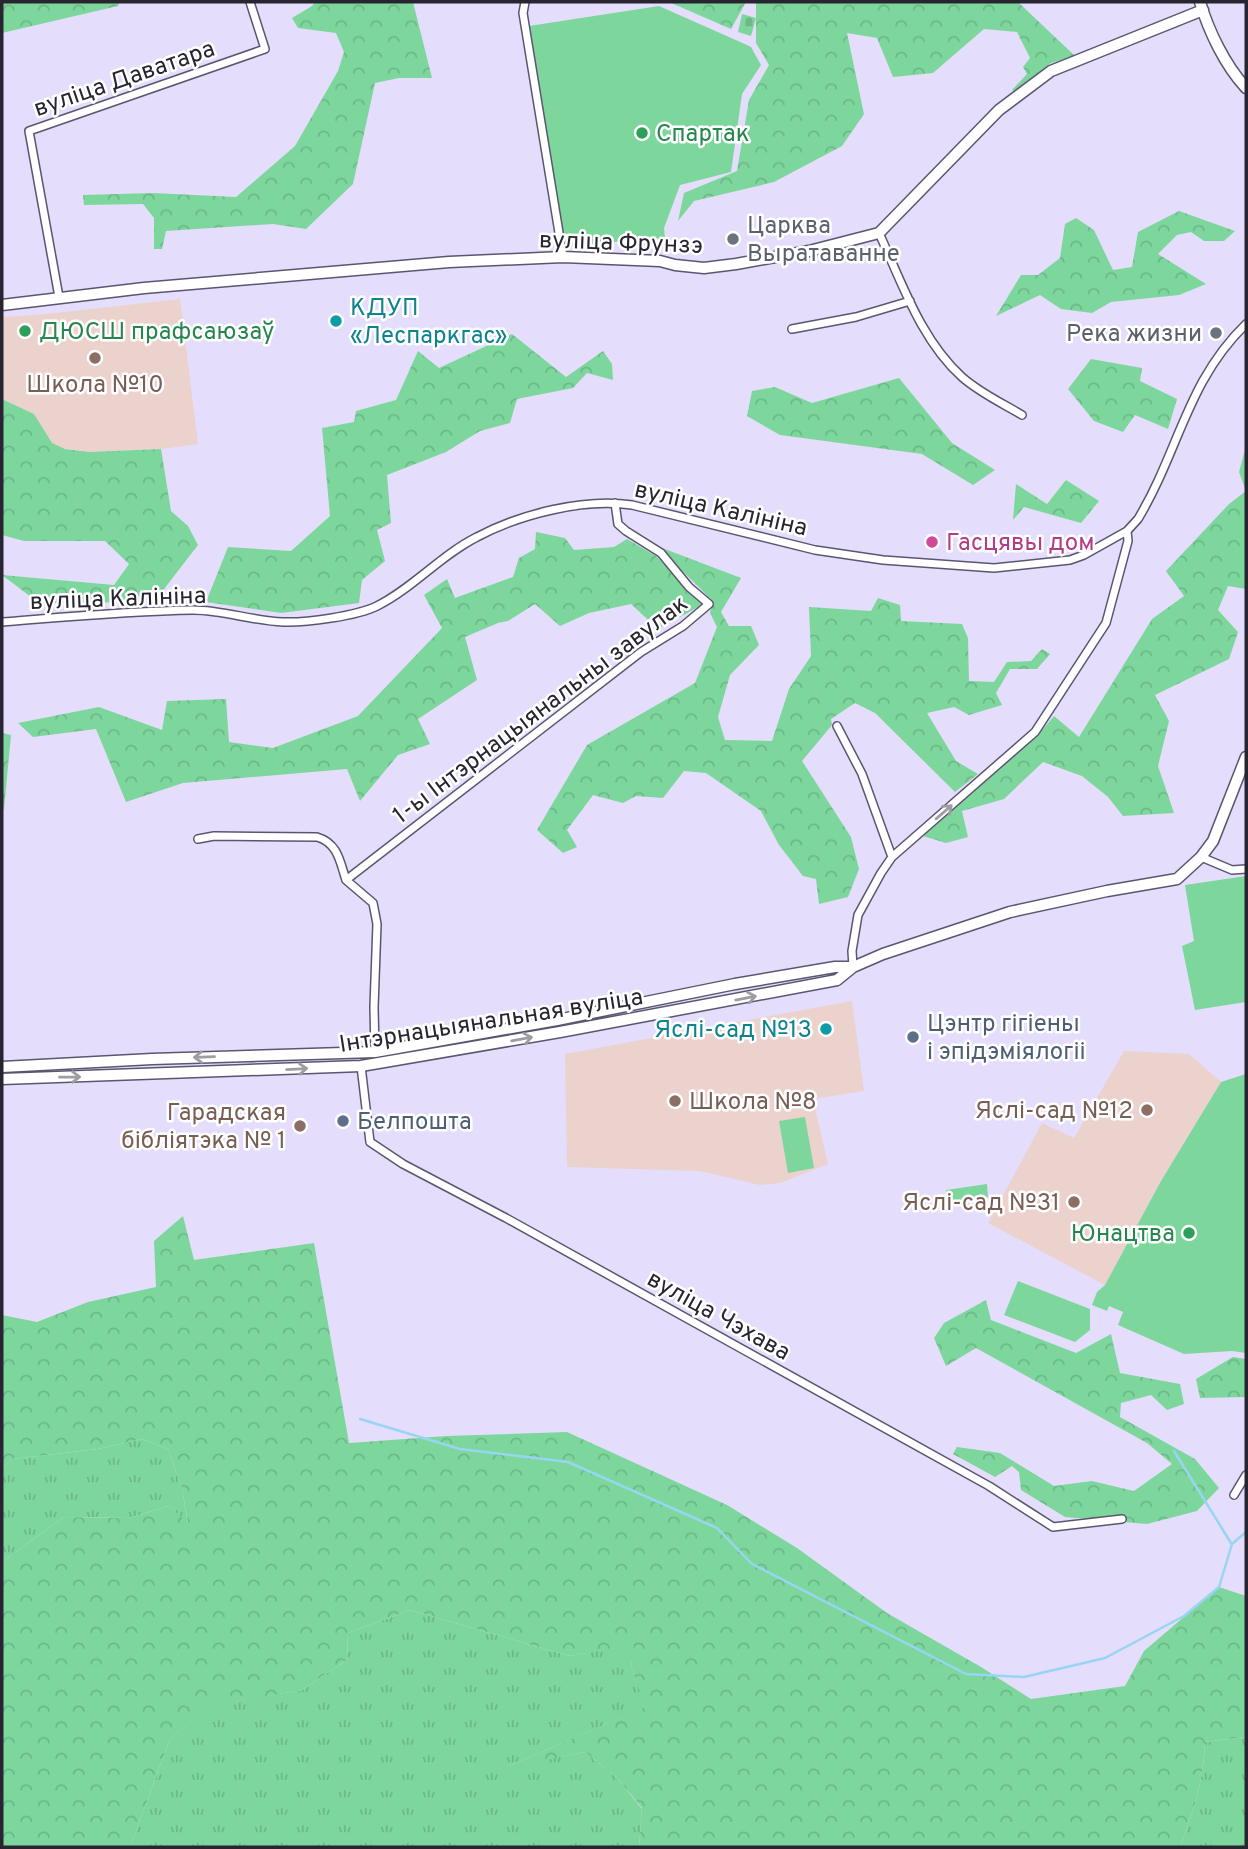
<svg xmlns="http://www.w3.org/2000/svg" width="1248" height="1849" font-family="Overpass,sans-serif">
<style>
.education{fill:#ebd2cc}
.grass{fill:url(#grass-tufts)}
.forest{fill:url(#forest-crowns)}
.cemetery{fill:url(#cemetery-stones)}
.park{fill:#7dd79d}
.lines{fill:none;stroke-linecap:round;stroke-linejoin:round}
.stream{stroke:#98d5f4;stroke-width:2.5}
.street-casing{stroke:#5c5570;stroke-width:10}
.secondary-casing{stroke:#5c5570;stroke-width:13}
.street{stroke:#fff;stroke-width:7}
.secondary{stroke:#fff;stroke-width:10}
.oneway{stroke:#9e9da2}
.leisure-dot{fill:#2e9e5b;stroke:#fff;stroke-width:2.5}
.worship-dot{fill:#6b7280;stroke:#fff;stroke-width:2.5}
.culture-dot{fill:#0f9aa8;stroke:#fff;stroke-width:2.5}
.education-dot{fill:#8d6e63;stroke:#fff;stroke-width:2.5}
.hotel-dot{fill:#d1479c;stroke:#fff;stroke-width:2.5}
.service-dot{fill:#5c6f8a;stroke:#fff;stroke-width:2.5}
.labels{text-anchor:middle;stroke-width:5;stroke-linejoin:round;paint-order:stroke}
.street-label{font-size:24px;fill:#282530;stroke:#fff}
.leisure-label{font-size:24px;fill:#27864d;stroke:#fff;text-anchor:start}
.worship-label{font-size:24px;fill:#5b616d;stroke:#fff;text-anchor:start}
.culture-label{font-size:24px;fill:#0d838f;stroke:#fff;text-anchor:start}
.education-label{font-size:24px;fill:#785e54;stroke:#fff;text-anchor:end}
.hotel-label{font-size:24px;fill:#b23c85;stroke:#fff;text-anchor:start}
.service-label{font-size:24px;fill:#4e5e75;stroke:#fff;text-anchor:start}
</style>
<defs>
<pattern id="grass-tufts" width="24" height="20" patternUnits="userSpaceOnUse" patternTransform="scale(1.75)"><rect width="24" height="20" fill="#7dd79d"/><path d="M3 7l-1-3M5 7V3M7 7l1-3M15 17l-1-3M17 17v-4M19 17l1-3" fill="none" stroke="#6cb888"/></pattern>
<pattern id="forest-crowns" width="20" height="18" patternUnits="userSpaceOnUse" patternTransform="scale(1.75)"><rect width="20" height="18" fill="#7dd79d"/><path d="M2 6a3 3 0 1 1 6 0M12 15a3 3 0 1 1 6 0" fill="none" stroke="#6cb888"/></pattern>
<pattern id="cemetery-stones" width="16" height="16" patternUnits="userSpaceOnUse" patternTransform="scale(1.75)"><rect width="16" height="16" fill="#7dd79d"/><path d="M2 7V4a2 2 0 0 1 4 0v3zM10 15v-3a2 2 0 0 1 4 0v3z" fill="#6cb888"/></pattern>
</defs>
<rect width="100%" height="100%" fill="#e4ddfc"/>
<path class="education" d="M180,299L198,444L161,449L89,452L62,448L52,444L34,414L2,399V317L47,314Z
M852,1001L864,1091L813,1099L828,1164L780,1183L760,1185L700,1171L567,1167L565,1054Z
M1124,1051L1189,1054L1221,1082L1161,1181L1105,1285L988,1223L1042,1123L1074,1138Z"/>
<path class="grass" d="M142,1439L168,1449L182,1489L188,1524L169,1506L129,1518L64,1517L2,1562V1468L12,1459L98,1449Z
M410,1610L570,1656L635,1644L631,1666L646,1707L507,1767L585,1752L617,1778L642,1809L639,1847H130L170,1739L209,1705L302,1690L347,1660L348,1633Z
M1246,1737V1847H1180C1193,1813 1204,1779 1205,1742Z"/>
<path class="forest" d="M2,2H120L118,6L2,33Z
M315,2H413L432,78H399L375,83L353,184L306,229L273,224L166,231L162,249H154V218L143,204L84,205L83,195L153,193L236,197L295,146L338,71L344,52L336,33L298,28L292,18L312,6Z
M669,2H746L731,29Z
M754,2H1018L1075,56L1051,63L1014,91L1012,90L1027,74L1023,67L1030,58L1017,32L984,29L933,73L893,77L877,38L847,33L864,114L842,146L774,182L694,201L678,221L684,193L737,171L749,100L769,65L756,43V3Z
M1179,211L1235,231L1224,241H1204L1191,232L1177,235L1158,254L1206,284L1179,295L1111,302L1092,313L1061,309L1040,295L996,316L1021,275H1038L1060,258L1065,224L1076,218L1094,230L1113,270L1132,267L1138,232Z
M512,334L566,377L603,351L612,364L613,380L587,373L573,388L517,399L510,423L480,431L446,452L387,475L391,523L377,530L385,561L362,580L359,603L281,613L206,602L228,547L291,551L330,516L322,428L354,422L356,411L396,400L418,351L439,368Z
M1091,359L1142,368L1140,381L1177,399L1168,429L1135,415L1123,432L1094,421L1068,389Z
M899,378L952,443L995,470L973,485L922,454L780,435L747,416L752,391L775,387L812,403Z
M2,399L34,414L52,443L65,449L89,452L161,449L171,511L188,526L198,545L154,602L39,603L2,575L114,585L129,564L105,541H24L2,535Z
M1246,446V589L1228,586L1218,610L1238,632L1229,659L1155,695L1169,721L1158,766L1174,813L1123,816L1108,797L1082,776L1043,762L1004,799L962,811L968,837L946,843L923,836L1037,736L1054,716L1079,737L1152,619L1184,596L1166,571L1229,504L1246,491L1239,472Z
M1066,480L1099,501L1081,523L1024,507L1013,520L1016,484L1047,504Z
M536,532L565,538L574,550L614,547L627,539L656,556L702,605L658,629L631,604L589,613L560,626L535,604L508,621L498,623L465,637L477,680L418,719L430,744L398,755L360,801L347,769L183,783L126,802L96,729L33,737L18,723L99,707L162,730L167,701L226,699L229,742L273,748L358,716L442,628L424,595L447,579L455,598L513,577L519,558L535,549Z
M657,546L741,578L721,612L729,626H751L759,645L730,675L718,717L725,740L772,741L789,689L811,656L809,607L871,611L878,598L900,605L901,621L962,624L968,638L969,681L994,682L1007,662L1031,661L1042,649L1050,654L1037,669H1010L996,693L1002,705L969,715L954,707L927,713L956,761L978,774L955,792L875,713L855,703L831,719L832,725L802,761L851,837L859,869L848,897L819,904L816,879L803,876L779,845L761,811L706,773L684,771L663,798L636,796L623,803L593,795L567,830L577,847L563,853L537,830L587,745L695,683L717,627L710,613L713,601Z
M2,733L11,735L4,809L2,810Z
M183,1216L194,1260L314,1243L349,1443L447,1436L567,1432L727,1505L797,1548L887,1613L981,1667L1031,1699L1125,1686L1144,1651L1219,1587L1246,1596V1737L1205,1742C1204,1779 1193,1813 1180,1847H639L642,1808L617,1778L585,1752L502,1769L645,1707L631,1666L634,1645L570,1656L410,1610L348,1633L347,1660L302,1690L209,1706L170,1739L130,1847H2V1562L64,1517L129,1518L169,1506L188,1523L182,1489L168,1449L142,1439L98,1449L12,1459L2,1468V1315L37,1322L88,1302L156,1287L154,1241Z
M986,1300L991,1320L1076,1353L1111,1334L1120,1373L1180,1384L1184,1404L1167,1410L1151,1395L1121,1403L1120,1417L1195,1459L1219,1488L1197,1511L1147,1524L1065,1517L1021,1490L1019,1472L1012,1466L995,1477L953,1454L957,1447L1000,1453L1054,1486L1092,1481L1134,1491L1172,1464L1147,1443L976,1348L946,1366L934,1338L944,1323Z
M1233,1357L1246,1359V1397L1200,1398L1196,1379Z"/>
<path class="cemetery" d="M742,14L756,18L751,36L738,32Z"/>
<path class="park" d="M659,6L747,45L751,47L761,65L742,94L731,172L680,185L664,228L665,238L565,246L529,26Z
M1246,876V1002L1195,1010L1182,946L1194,941L1185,885Z
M1246,1074V1353L1232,1351L1184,1354L1118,1325L1123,1312L1109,1306L1107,1311L1092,1305L1097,1292L1105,1285L1161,1181L1221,1082Z
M805,1117L814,1168L788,1173L779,1121Z
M987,1184L988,1197L948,1203L946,1190Z
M1018,1281L1090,1309V1330L1075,1342L1004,1315Z"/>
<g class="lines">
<path class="stream" d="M360,1419L460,1449L568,1462L717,1528L752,1564L966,1674L1024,1677L1105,1658L1184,1616L1219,1587L1232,1544L1246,1532
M1174,1451L1231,1543"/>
<g class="street-casing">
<path id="street" d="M525,2L523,13L563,257
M879,233C902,283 921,340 962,377C980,393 1002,403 1022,415
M59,297L29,131L265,49L250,2
M792,329L856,317L910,301
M2,622C65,617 129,611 193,610C223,610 253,621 283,622C305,623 357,616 377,606C413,588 441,555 477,537C520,514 584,498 632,505L815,550L883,560L994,568L1070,560L1084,555L1127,531L1138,519C1179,451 1187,381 1246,324
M837,726L862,774L892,857
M198,839L214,836L317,837C338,843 340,862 346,880L641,652L683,626L709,604L689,587L661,553L626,531L618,524L615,503
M1201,857L1232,870L1246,869
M346,880L373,903L377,924L374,1007L375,1052
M853,967L852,951L858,915L881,873L892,857L1035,732L1106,623L1128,541L1127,531
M361,1066L370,1142L403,1164L506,1218L989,1486L1053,1527L1122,1519
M1234,1495L1246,1475"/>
</g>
<g class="secondary-casing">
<path id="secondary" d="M1200,2C1209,32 1225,65 1246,88
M2,305L144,288L449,262L563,257L660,261L675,265L704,268L736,264L809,251L879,233L999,110L1051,71L1203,10
M2,1067L152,1059L375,1052L557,1020L735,984L835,967H853L883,954L1010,912L1107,891L1177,879L1201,857L1213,841L1246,757
M2,1079L361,1066L560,1032L837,980L853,967"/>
</g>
<use href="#street" class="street"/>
<use href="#secondary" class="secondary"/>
</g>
<defs><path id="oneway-shaft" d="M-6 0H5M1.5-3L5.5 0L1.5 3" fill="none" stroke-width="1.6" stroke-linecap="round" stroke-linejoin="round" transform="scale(1.75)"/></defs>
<g class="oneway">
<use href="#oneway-shaft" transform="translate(944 812) rotate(-41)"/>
<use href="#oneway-shaft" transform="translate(746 998) rotate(-11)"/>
<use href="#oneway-shaft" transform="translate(522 1039) rotate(-10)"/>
<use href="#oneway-shaft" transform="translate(204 1057) rotate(178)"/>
<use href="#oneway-shaft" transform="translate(297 1069) rotate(-3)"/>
<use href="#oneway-shaft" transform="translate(70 1077) rotate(-1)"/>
</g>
<g class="leisure-dot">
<circle cx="642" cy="133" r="7"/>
<circle cx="25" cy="331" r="7"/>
<circle cx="1189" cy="1233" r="7"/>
</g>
<g class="worship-dot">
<circle cx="733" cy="239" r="7"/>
<circle cx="1216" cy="333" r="7"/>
</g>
<g class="culture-dot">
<circle cx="336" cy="321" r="7"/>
<circle cx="826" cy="1029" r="7"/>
</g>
<g class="education-dot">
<circle cx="95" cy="358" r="7"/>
<circle cx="675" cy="1101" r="7"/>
<circle cx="1147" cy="1110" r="7"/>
<circle cx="300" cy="1126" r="7"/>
<circle cx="1074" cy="1202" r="7"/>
</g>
<circle class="hotel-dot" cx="932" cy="542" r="7"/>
<g class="service-dot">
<circle cx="913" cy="1037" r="7"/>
<circle cx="343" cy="1121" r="7"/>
</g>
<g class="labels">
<g class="street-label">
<text transform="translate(124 78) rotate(-19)" y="8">вуліца Даватара</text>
<text transform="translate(621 242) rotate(2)" y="8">вуліца Фрунзэ</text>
<text transform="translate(721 508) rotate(13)" y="8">вуліца Калініна</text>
<text transform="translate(118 598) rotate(-2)" y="8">вуліца Калініна</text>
<text transform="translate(540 709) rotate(-37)" y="8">1-ы Інтэрнацыянальны завулак</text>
<text transform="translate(491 1020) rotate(-9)" y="8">Інтэрнацыянальная вуліца</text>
<text transform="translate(719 1315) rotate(29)" y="8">вуліца Чэхава</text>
</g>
<g class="leisure-label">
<text x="656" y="141">Спартак</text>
<text x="39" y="339">ДЮСШ прафсаюзаў</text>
<text x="1175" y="1241" text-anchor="end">Юнацтва</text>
</g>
<g class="worship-label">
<text x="747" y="233">Царква<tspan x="747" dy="28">Выратаванне</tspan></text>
<text x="1202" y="341" text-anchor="end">Река жизни</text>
</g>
<g class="culture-label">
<text x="350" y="315">КДУП<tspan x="350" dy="28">«Леспаркгас»</tspan></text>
<text x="812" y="1037" text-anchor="end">Яслі-сад №13</text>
</g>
<g class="education-label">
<text x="95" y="392" text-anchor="middle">Школа №10</text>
<text x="689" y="1109" text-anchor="start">Школа №8</text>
<text x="1133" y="1118">Яслі-сад №12</text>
<text x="286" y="1120">Гарадская<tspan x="286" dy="28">бібліятэка № 1</tspan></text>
<text x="1060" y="1210">Яслі-сад №31</text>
</g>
<g class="hotel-label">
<text x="946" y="550">Гасцявы дом</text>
</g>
<g class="service-label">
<text x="927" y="1031">Цэнтр гігіены<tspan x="927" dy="28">і эпідэміялогіі</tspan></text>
<text x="357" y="1129">Белпошта</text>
</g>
</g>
<rect width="1248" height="1849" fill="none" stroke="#282530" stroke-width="7"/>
</svg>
